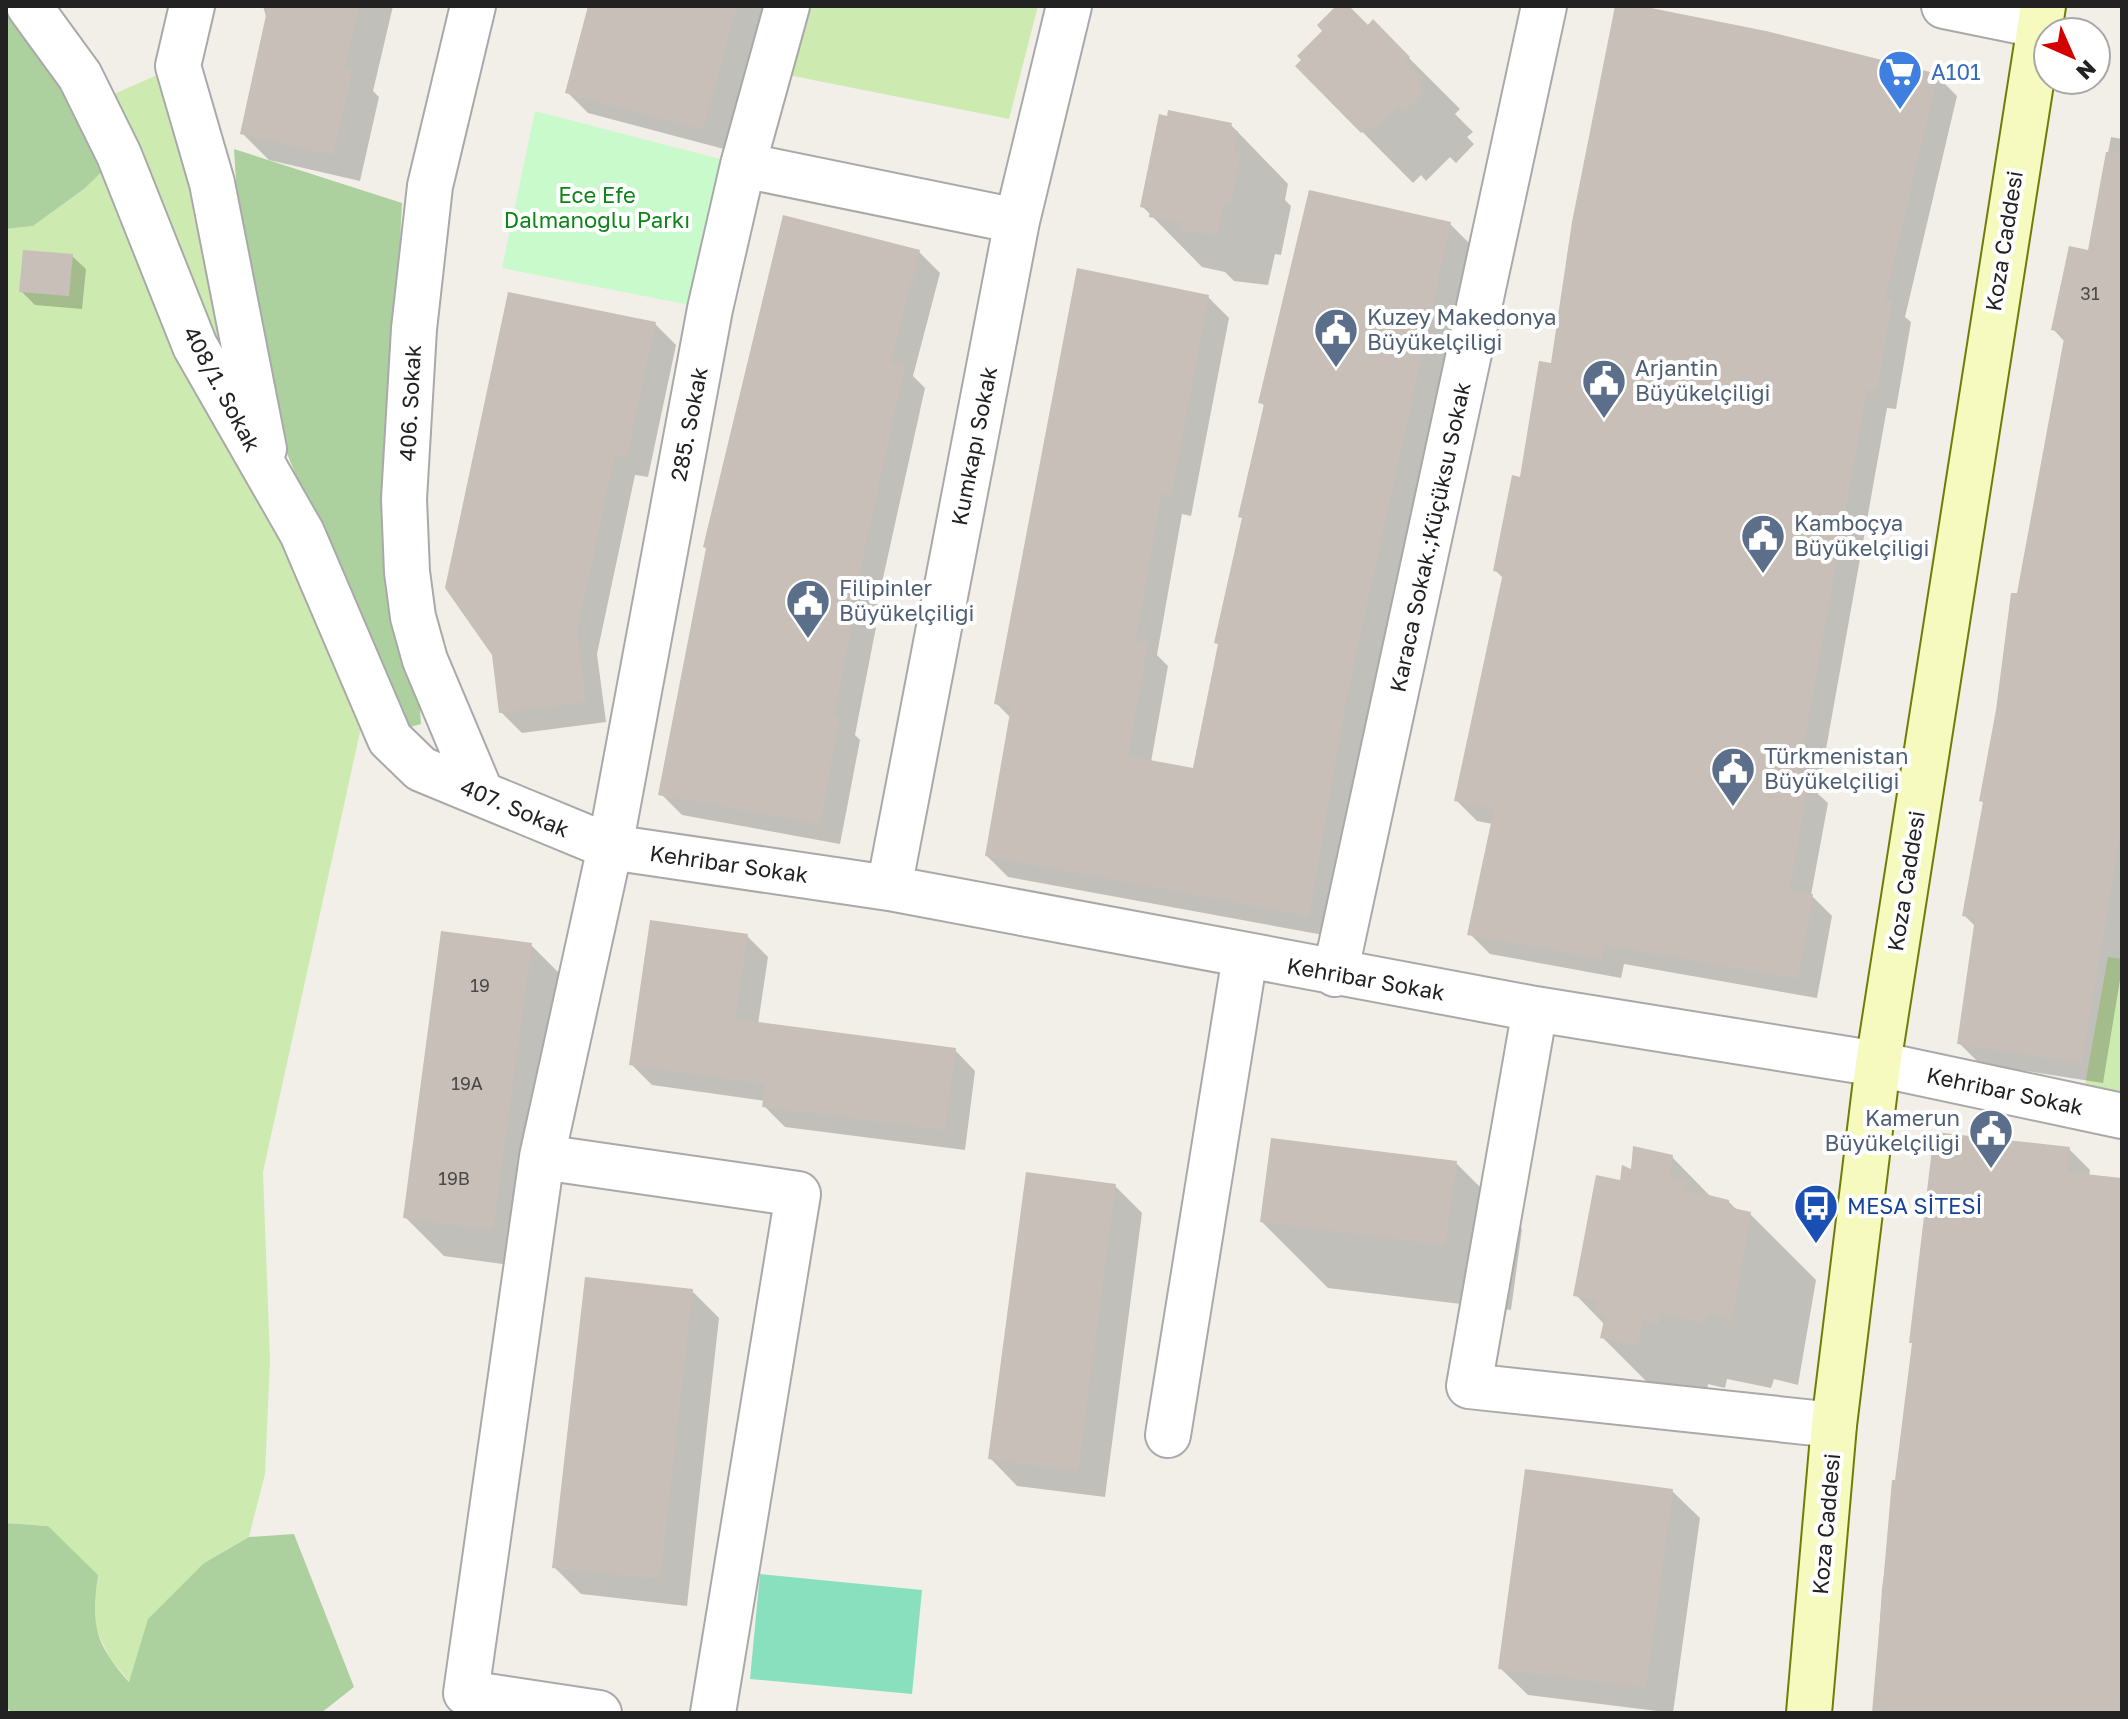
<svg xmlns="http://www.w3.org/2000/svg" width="2128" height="1719" font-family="'Golos Text',sans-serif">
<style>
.grass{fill:#cdebb0}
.forest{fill:#add19e}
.park{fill:#c8facc}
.pitch{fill:#88e0be}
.shadow{fill:#0003}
.building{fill:#c7bfb8}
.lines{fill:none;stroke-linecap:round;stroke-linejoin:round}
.street-casing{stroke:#a9a9a9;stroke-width:48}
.secondary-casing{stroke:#707d05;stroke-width:48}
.street{stroke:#fff;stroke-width:44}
.secondary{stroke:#f7fabf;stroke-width:44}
.labels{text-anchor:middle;stroke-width:8;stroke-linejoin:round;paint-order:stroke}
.number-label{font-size:18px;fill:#4b4948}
.shop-label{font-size:22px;fill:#366cbe;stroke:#fff;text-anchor:start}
.park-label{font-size:22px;fill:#0c8416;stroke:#fff}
.street-label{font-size:22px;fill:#222;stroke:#fff}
.service-label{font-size:22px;fill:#4e5e75;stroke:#fff;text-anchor:start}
.transit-label{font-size:22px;fill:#164399;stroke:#fff;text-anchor:start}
</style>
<rect width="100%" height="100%" fill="#f2efe9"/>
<path class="grass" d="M809,6H1038L1009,119L788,75Z
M178,66L255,386L368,696L263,1172L270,1360L265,1474L249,1537L204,1563L130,1682L110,1659L48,1526L6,1523V229L33,226L84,189L80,76L116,93Z
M2108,957L2122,959V1116L2081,1107Z"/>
<path class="forest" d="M6,6H29L119,155L84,189L33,226L6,229Z
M234,149L402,203L395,342L421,724L399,730L284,446L238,212Z
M6,1523L48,1526L98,1575C91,1624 94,1643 129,1682L148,1619L204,1563L249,1537L294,1534L354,1687L321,1713H12L6,1707Z"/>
<path class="park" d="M535,111L743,165L710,309L502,268Z"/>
<path class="pitch" d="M760,1574L922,1590L912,1694L750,1679Z"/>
<path class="shadow" d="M263,6H393L373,91L379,97L360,181L269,160L242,133L267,20Z
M590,6H764L724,149L588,113L567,92Z
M1617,6H1631L1937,76L1957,96L1905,317L1911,322L1896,409L1887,408L1818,794L1828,803L1811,895L1832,916L1817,998L1624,964L1621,978L1490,954L1470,934L1493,824L1477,821L1457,801L1504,579L1495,570L1553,365Z
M1373,22L1460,109L1455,114L1473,132L1467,137L1474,144L1456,163L1450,157L1426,181L1421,175L1413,183L1297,66Z
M1231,125L1288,184L1285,200L1291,206L1281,255L1275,254L1268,285L1234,281L1225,272L1202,267L1142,206Z
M2111,137L2122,139V968L2103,1083L1980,1064L1959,1043L1976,927L1965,916L1984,804L1981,800L2065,342L2053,329L2089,253Z
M1450,224L1471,245L1368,718L1329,936L1008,877L987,856L1011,718L996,703L1208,297L1229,318L1191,516L1182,514L1157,655L1168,666L1151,762L1194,770L1265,407L1261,402Z
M919,252L940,273L913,376L925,388L874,619L877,622L855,735L860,740L840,844L682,815L661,794Z
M72,256L86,269L82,309L35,305L21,291Z
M655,324L676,345L648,477L635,475L597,654L606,722L522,733L501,712Z
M747,936L768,957L758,1024L955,1050L975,1071L965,1150L785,1127L764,1106L765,1101L652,1085L631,1064Z
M531,945L570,984L532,1268L444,1256L405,1217Z
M2069,1149L2090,1170L2089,1177L2122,1180V1713H1874L1882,1589L1914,1346L1911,1342Z
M1672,1157L1712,1198L1728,1201L1738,1211L1750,1214L1816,1280L1798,1385L1774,1379L1771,1388L1727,1379L1725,1388L1708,1384L1704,1411L1668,1403L1602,1337L1605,1325L1576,1295L1621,1182L1633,1172Z
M1456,1163L1522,1229L1511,1310L1328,1288L1262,1222Z
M1115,1186L1142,1213L1105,1497L1017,1486L990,1458Z
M692,1291L719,1318L687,1606L581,1594L554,1567Z
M1672,1491L1700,1518L1673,1713L1528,1695L1500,1668Z"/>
<path class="building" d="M268,6H359L345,66L353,68L333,155L240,134Z
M588,6H737L703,130L565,93Z
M1336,6H1349L1368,25L1373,19L1410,57L1405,62L1423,79L1418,85L1425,92L1403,113L1398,107L1374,131L1368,126L1361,133L1295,66L1301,60L1297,56L1322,31L1317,25Z
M1615,6H1641L1766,31L1938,74L1885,299L1892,301L1877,390L1867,389L1798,779L1809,781L1789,890L1813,894L1798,979L1604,945L1602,959L1467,935L1494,809L1454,801L1503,573L1493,571L1512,475L1520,477L1539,361L1551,363L1572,222Z
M1168,110L1232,123L1230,130L1238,131L1234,152L1241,153L1230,205L1224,204L1217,235L1180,231L1182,223L1149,217L1150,209L1140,207L1159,114L1167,116Z
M2106,152L2122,153V822L2082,1063L1957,1044L1975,918L1962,916L1983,802L1979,801L1996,710L2011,593H2017L2065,333L2051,330L2069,246L2088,250Z
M1309,190L1451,222L1347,696L1309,916L985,856L1011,707L994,704L1077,268L1209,295L1171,496L1161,494L1136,641L1148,643L1128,756L1193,768L1218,644L1214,643L1242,518L1238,517L1264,404L1258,403Z
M783,215L920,250L891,362L905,366L854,599H857L834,716L840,717L820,824L658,795L706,548L703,547Z
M23,250L73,254L69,296L19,292Z
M508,292L656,322L627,457L615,455L577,632L586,702L499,713L492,655L445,588Z
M650,920L748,934L735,1019L956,1048L945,1130L762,1107L765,1084L629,1065Z
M441,931L532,943L493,1230L403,1218Z
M1934,1132L2070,1147L2067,1172L2122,1178V1713H1872L1892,1480H1895L1912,1343H1909Z
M1271,1138L1457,1161L1445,1245L1260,1222Z
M1633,1146L1673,1155L1669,1178L1688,1181L1684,1189L1729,1200V1207L1751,1212L1732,1320L1708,1314L1705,1323L1661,1314L1659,1324L1643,1319L1638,1346L1600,1338L1605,1316L1594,1313L1597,1300L1573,1296L1596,1175L1620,1180L1622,1165L1631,1169Z
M1026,1172L1116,1184L1078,1471L988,1459Z
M585,1277L693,1289L660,1579L552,1568Z
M1525,1469L1673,1489L1646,1688L1498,1669Z"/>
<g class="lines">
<g class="street-casing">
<path id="street" d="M29,6L80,76L119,155L195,346L302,533L390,739L421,769L610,847L889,888L1535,1009L1878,1064L2122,1116
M192,6L178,66L212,183L264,449
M473,6L430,186L414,329L404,499L407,572L413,617L425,660L481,793
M1944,6L2037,25
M743,165L1017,221
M889,888L1017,221L1069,6
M1335,974L1544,6
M1535,1009L1469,1386L1834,1425
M542,1157L466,1693L599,1713
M1168,1435L1245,956
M713,1713L798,1194L542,1157L610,847L710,309L743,165L787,6"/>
</g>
<g class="secondary-casing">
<path id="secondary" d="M1809,1713L1834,1425L1878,1064L2043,6"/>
</g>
<use href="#street" class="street"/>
<use href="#secondary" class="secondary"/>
</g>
<defs>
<g id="supermarket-pin" transform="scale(2.3)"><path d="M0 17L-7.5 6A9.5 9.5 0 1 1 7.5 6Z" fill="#3f7fe0" stroke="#fff"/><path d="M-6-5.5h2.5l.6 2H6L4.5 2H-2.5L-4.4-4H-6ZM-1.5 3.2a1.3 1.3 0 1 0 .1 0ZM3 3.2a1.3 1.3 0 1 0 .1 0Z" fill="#fff"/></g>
<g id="civic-pin" transform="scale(2.3)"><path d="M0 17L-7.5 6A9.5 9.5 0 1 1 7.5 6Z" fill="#5c6f8a" stroke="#fff"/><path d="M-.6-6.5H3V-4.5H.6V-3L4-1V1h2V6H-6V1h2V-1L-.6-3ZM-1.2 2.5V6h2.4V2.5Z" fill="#fff"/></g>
<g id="bus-pin" transform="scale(2.3)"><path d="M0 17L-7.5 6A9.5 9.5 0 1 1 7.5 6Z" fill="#1a4fb4" stroke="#fff"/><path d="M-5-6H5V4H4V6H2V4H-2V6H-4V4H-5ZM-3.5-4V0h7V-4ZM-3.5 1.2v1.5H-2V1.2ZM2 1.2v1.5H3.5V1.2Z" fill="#fff"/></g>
</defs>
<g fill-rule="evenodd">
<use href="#supermarket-pin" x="1900" y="72"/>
<use href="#civic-pin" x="1336" y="330"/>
<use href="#civic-pin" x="1604" y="381"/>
<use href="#civic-pin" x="1763" y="536"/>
<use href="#civic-pin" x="808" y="601"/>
<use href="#civic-pin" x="1733" y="769"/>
<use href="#civic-pin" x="1991" y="1131"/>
<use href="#bus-pin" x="1816" y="1206"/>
</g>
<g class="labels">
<g class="number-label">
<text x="2090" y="300">31</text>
<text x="480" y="992">19</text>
<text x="467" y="1090">19A</text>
<text x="454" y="1185">19B</text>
</g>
<g class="shop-label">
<text x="1931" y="80">A101</text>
</g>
<g class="park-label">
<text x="597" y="203">Ece Efe<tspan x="597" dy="25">Dalmanoğlu Parkı</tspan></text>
</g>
<g class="street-label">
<text transform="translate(2004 241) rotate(-81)" y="8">Koza Caddesi</text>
<text transform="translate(222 389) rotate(62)" y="8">408/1. Sokak</text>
<text transform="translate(410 403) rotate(-87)" y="8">406. Sokak</text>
<text transform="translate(689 424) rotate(-79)" y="8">285. Sokak</text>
<text transform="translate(974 446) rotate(-79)" y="8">Kumkapı Sokak</text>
<text transform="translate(1430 537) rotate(-78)" y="8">Karaca Sokak.;Küçüksu Sokak</text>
<text transform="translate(515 808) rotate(23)" y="8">407. Sokak</text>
<text transform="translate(729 864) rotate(8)" y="8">Kehribar Sokak</text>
<text transform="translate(1906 881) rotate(-81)" y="8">Koza Caddesi</text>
<text transform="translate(1366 979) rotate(10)" y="8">Kehribar Sokak</text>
<text transform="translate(2005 1091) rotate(12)" y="8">Kehribar Sokak</text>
<text transform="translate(1826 1524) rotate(-85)" y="8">Koza Caddesi</text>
</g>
<g class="service-label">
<text x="1367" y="325">Kuzey Makedonya<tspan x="1367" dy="25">Büyükelçiliği</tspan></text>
<text x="1635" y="376">Arjantin<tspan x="1635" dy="25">Büyükelçiliği</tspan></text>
<text x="1794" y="531">Kamboçya<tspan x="1794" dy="25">Büyükelçiliği</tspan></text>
<text x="839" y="596">Filipinler<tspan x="839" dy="25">Büyükelçiliği</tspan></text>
<text x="1764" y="764">Türkmenistan<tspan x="1764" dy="25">Büyükelçiliği</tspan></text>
<text x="1960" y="1126" text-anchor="end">Kamerun<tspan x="1960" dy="25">Büyükelçiliği</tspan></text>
</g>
<g class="transit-label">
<text x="1847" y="1214">MESA SİTESİ</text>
</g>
</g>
<rect width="2128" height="1719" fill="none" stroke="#222222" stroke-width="16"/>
<g transform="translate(2072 56) rotate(135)"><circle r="38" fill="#ffffff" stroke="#a7a7a7" stroke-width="2"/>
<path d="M0-6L14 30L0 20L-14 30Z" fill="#d40000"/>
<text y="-12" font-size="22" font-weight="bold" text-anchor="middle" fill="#222222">N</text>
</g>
</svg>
